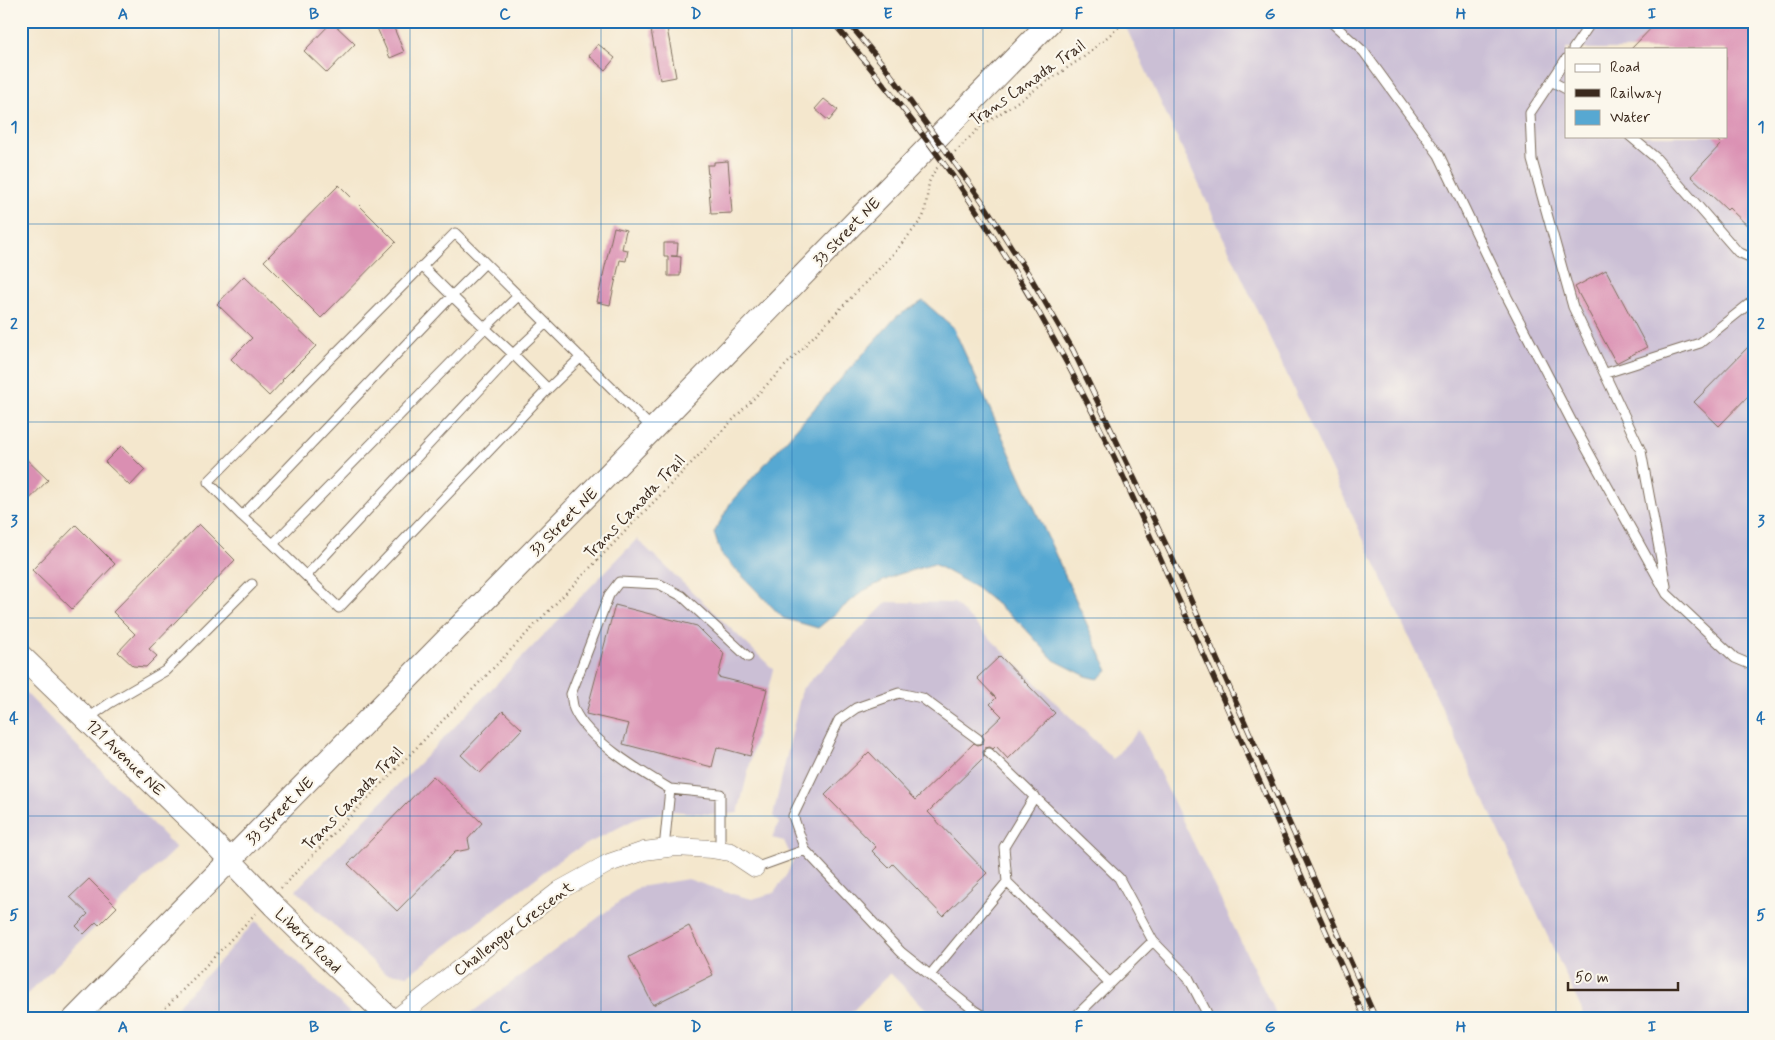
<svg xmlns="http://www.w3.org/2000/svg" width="1775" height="1040" font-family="Mynerve,sans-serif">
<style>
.industrial{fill:#cbbfd5;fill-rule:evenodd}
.water{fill:#57a8d2;stroke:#496978}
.building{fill:#da8fb2}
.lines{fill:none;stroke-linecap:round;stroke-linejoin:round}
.service-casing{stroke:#7c6c5b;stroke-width:11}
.minor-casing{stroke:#7c6c5b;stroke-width:19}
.tertiary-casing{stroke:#7c6c5b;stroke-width:24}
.path{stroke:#7c6c5b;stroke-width:2.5;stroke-dasharray:1 4;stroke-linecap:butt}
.service{stroke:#fff;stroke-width:9}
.minor{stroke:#fff;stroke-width:18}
.tertiary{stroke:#fff;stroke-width:22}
.rail-casing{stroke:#3b2a1e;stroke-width:5.5}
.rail{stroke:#fbf7ec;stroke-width:4;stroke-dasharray:11;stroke-linecap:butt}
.grid{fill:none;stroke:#1f6fb2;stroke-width:1;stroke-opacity:0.55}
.labels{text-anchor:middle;stroke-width:4.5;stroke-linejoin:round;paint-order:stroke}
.street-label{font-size:16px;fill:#3b2a1e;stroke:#fbf7ec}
.neatline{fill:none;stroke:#1f6fb2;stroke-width:2}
.grid-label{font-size:16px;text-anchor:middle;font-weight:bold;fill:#1f6fb2}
</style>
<rect width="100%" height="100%" fill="#fbf7ec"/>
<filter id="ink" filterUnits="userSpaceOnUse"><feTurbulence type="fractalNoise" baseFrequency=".02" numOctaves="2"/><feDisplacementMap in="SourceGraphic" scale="10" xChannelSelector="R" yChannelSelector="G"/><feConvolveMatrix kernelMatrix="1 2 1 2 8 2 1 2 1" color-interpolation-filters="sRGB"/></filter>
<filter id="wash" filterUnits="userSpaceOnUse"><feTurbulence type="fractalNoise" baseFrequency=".0096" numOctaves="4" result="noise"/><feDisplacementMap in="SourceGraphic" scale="20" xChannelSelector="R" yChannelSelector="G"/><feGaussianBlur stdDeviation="1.12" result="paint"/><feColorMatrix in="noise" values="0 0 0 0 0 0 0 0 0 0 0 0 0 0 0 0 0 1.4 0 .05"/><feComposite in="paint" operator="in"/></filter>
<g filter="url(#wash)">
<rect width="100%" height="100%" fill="#f4e7cd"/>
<path class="industrial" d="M1123,21H1754V1019H1586ZM1566,49H1726V136H1566Z
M637,539L773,669L738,813L720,815L672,811L641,816L566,855L408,975L385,973L296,890Z
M887,602L954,603L1113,759L1139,730L1278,1019H936L890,973L845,1019H463L639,887L688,879L725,892L752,899L774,893L787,874L793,860L784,841L772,838L779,823L773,816L802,689Z
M21,688L176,848L21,1000Z
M256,921L356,1019H165Z"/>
<path class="water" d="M923,301L953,327L1108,671L1098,679L1086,676L1054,660L1021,624L977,588L934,564L896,575L863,591L818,628L783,618L721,554L714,533L731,502L896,317Z"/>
<g id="blocks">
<path class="building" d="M374,21H391L404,52L390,58Z
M1658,21H1754V232L1729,208L1727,210L1691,176L1721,144L1713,136H1726V49H1631Z
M332,22L355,44L327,73L304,51Z
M667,28L676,77L660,80L651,30Z
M598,44L615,58L605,70L589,56Z
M824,99L838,110L829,121L815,109Z
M728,161L732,213L711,214L707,165H714V162Z
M339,185L396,242L321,318L264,261Z
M614,227L626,230L622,249L628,250L626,261L620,260L610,305L597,302Z
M664,243H678L677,256H671L681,257L680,276H668V256H664Z
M1606,270L1647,347L1616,363L1575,287Z
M244,276L316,346L282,380L283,381L269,396L231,359L252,338L217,304Z
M1754,341V390L1719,426L1694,402Z
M121,446L145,470L130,486L105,462Z
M21,454L48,480L21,508Z
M199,524L235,560L149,649L157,656L146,667L133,666L118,652L135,634L113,612Z
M76,525L115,564L72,609L32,570Z
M615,605L697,626L724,653L718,677L767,689L750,756L717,747L712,767L623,744L629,724L586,714Z
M1000,656L1055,713L1008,759L996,746L993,749L990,747L985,748L983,752L984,757L928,812L987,873L943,916L893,864L889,868L872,851L876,847L825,795L869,752L915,800L974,743L978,745L983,743L984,739L982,735L1002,716L990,704L996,698L977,678Z
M503,711L522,729L480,773L461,755Z
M433,776L482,823L468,839L470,849L455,852L397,911L348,864Z
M89,879L117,907L99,925L96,922L84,934L76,926L88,914L70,897Z
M689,926L713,975L653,1005L629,957Z"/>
</g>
</g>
<g filter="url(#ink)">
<use href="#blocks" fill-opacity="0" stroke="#7c6c5b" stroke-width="1"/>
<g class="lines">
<g class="service-casing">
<path id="service" d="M1330,21L1364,52L1439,155L1507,297L1573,424L1667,594L1735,658L1754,666
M1573,49L1592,21
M1566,59L1530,113L1532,160L1573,307L1641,451L1666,586
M1551,81L1566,89
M1630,136L1656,158L1738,252L1754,259
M422,266L452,296L485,263
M518,296L485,328L513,354L546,323
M1606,373L1700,343L1754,300
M548,389L581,357
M242,516L273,544
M306,576L339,608L548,389L513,354L306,576L273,544L485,328L452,296L242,516L208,482L455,233L653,429
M87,719L110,703L165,671L252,584
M989,753L1119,878L1153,941L1073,1019
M670,789L720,794V850
M664,849L670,789C643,773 586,739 574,709C572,704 572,698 571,694L609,595L619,582L659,584L682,596L748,657
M805,850L793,816L839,720L856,708L899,693L922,698L978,739
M755,868L805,850L901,952L975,1011L988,1019
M1007,882L1110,983
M1153,941L1188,977L1210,1019
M930,975L1007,882L1004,847L1035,796"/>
</g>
<g class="minor-casing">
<path id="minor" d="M395,1019L560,890L609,863L644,851L675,847L712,849L731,852L755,868"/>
</g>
<g class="tertiary-casing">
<path id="tertiary" d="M21,656L205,834L274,906L390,1019
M74,1019L653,429L1051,21"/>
</g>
<path class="path" d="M281,888L896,251L922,219L925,212L929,182L935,170L951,156L980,127L1085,56L1126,21
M155,1019L256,913"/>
<use href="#service" class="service"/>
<use href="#minor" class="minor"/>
<use href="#tertiary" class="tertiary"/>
<g class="rail-casing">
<path id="rail" d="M832,21C882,81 931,142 974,207C1027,288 1075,373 1116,461C1143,519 1169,579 1196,638C1252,765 1308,892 1365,1019
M847,21L886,68L982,201L1031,278L1073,350L1170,553L1376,1019"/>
</g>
<use href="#rail" class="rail"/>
</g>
</g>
<path class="grid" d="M219,21V1019M410,21V1019M601,21V1019M792,21V1019M983,21V1019M1174,21V1019M1365,21V1019M1556,21V1019M21,224H1754M21,422H1754M21,618H1754M21,816H1754"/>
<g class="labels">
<g class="street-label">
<text transform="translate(1027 82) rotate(-35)" y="6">Trans Canada Trail</text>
<text transform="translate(846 231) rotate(-46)" y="6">33 Street NE</text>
<text transform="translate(634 506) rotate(-46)" y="6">Trans Canada Trail</text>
<text transform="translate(563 521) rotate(-45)" y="6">33 Street NE</text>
<text transform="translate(126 757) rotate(44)" y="6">121 Avenue NE</text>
<text transform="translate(352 798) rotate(-46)" y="6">Trans Canada Trail</text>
<text transform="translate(279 810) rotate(-45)" y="6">33 Street NE</text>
<text transform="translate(513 928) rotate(-37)" y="6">Challenger Crescent</text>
<text transform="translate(309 940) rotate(44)" y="6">Liberty Road</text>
</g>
</g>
<rect width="1775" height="1040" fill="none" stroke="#fbf7ec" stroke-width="55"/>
<rect x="1565" y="48" width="162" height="90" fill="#fbf7ec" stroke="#aea59a"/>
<rect x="1575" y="64" width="25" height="8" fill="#ffffff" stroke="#aea59a"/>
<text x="1610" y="72" font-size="15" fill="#3b2a1e">Road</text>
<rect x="1575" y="89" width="25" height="8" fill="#3b2a1e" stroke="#aea59a"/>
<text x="1610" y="98" font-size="15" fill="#3b2a1e">Railway</text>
<rect x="1575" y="110" width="25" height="15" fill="#57a8d2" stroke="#aea59a"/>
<text x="1610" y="122" font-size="15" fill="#3b2a1e">Water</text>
<path d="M1568 982v8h110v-8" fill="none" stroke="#3b2a1e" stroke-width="2.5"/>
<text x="1575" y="982" font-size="15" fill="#3b2a1e" stroke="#fbf7ec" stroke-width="4" paint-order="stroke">50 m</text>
<rect x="28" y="28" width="1720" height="984" class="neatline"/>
<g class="grid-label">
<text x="123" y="19">A</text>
<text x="314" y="19">B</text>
<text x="505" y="19">C</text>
<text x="696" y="19">D</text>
<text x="888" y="19">E</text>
<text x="1079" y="19">F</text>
<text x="1270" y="19">G</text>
<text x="1461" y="19">H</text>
<text x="1652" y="19">I</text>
<text x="14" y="132">1</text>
<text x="1761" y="132">1</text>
<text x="14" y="329">2</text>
<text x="1761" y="329">2</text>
<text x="14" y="526">3</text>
<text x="1761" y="526">3</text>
<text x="14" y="723">4</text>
<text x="1761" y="723">4</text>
<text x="14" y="920">5</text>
<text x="1761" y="920">5</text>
<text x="123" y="1032">A</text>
<text x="314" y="1032">B</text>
<text x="505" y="1032">C</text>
<text x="696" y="1032">D</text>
<text x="888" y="1032">E</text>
<text x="1079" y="1032">F</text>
<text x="1270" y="1032">G</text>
<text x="1461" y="1032">H</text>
<text x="1652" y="1032">I</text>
</g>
</svg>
